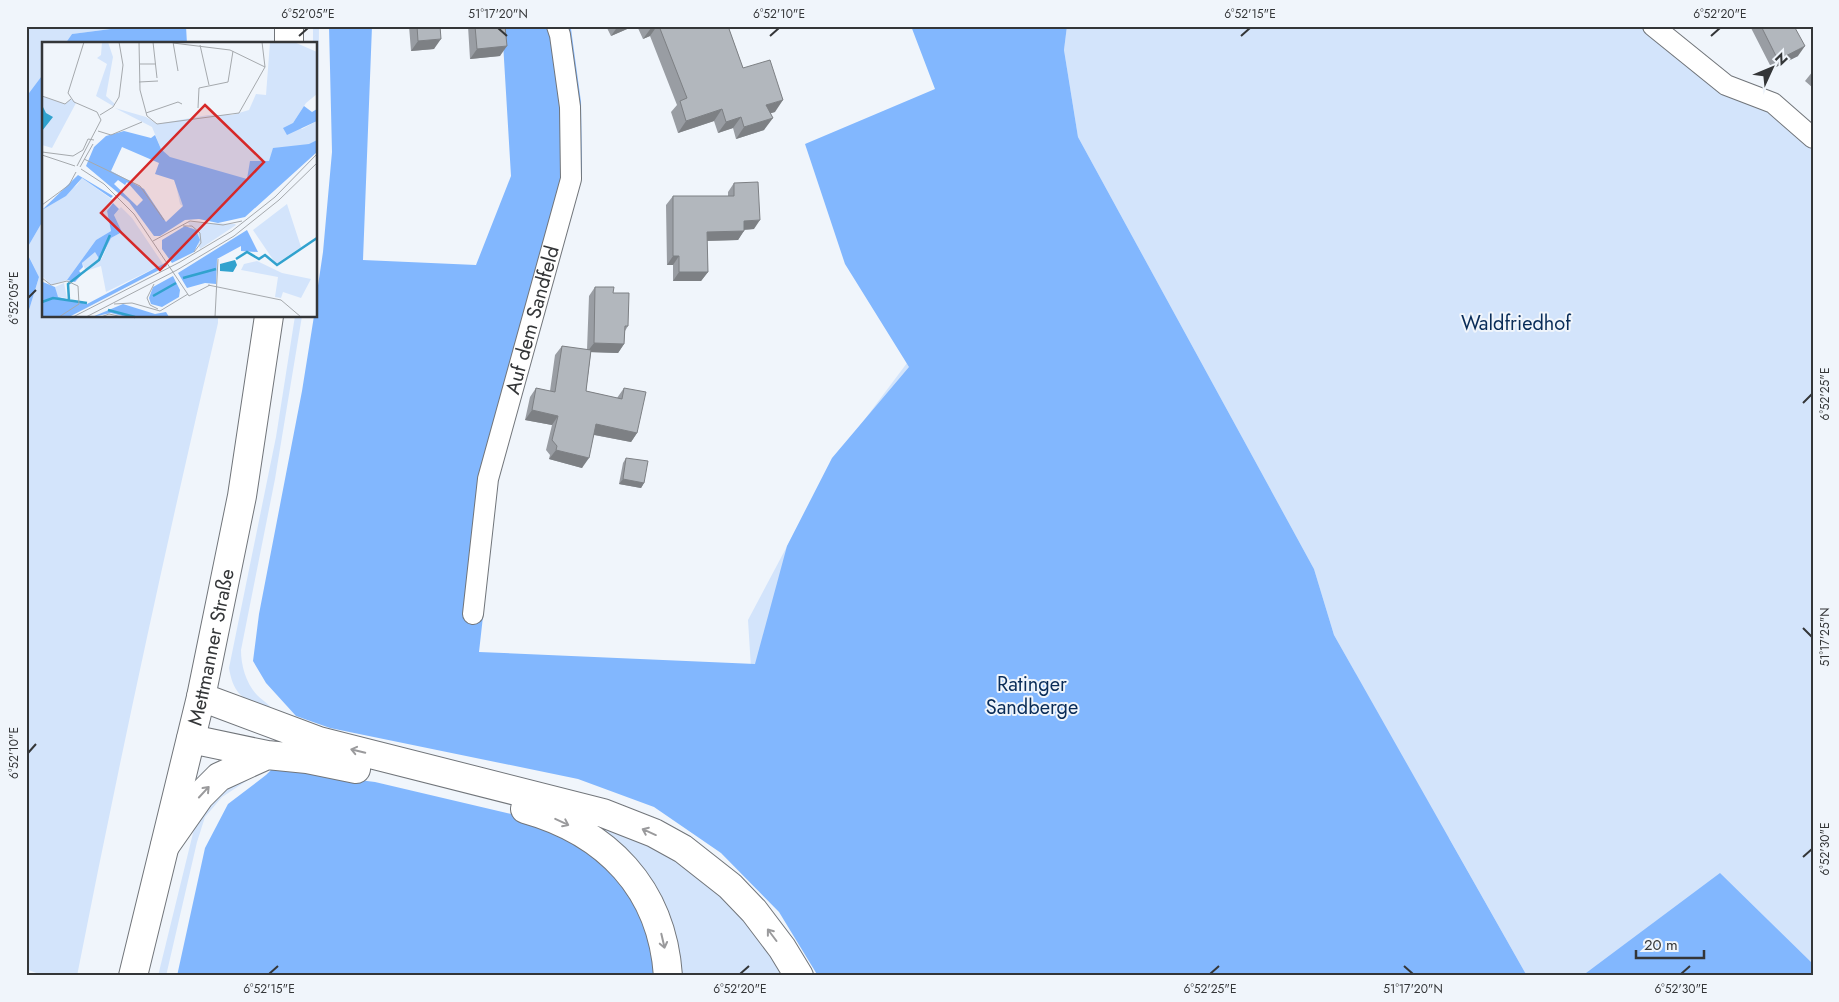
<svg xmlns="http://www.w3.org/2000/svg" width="1839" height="1002" font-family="Jost,sans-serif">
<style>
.green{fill:#d3e4fb}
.forest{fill:#82b7fe}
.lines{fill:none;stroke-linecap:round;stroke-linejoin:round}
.minor-casing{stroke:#71757a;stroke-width:22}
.secondary-casing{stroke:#71757a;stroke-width:30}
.motorway-casing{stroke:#71757a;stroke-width:30}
.minor{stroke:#fff;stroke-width:20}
.secondary{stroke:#fff;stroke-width:28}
.motorway{stroke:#fff;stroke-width:28}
.wall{fill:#999da3}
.shaded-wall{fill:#7d8084}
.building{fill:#b2b7bd;stroke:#7d8084}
.oneway{stroke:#9a9a9c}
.ticks{fill:none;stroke:#343638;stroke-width:2}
.labels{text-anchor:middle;stroke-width:4;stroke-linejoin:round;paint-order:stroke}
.street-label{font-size:20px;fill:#343638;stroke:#f0f5fb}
.park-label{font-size:20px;fill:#092c58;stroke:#f0f5fb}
.inset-river{fill:none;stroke:#31a2ce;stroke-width:2.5}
.inset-road{fill:none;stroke:#a5a9ad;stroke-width:1}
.view{fill:#d62828;fill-opacity:0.15;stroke:#d62828;stroke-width:2.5}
.inset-edge{fill:none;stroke:#343638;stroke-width:2.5}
.neatline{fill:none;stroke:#343638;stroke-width:2}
.ticks-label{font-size:12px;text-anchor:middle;fill:#343638}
</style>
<rect width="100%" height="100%" fill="#f0f5fb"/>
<path class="green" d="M26,26H134L72,34L65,44H44V73L26,97Z
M313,26H319L318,133L316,163V44H313Z
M1067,26H1653L1813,138V976H1527L1449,838L757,764L748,620L829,467L967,283L1332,689L1356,674L1334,635L1314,569L1078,137L1064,50Z
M44,219V316H218V323C167,540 120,757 77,976H44L26,969V320L39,277L26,250Z
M295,316H302L275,479L241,650C241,666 246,683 257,695C263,701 271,705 274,712C248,701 234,699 229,668L276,437Z
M257,774L222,797L205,817L197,842L166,976H158L195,825L216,792Z
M567,809L656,843L740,911L787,976H678Z"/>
<path class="forest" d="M134,26H186L187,44H65L72,34Z
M329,26H372L363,260L476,265L511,176L502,26H570L571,29L581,102L582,173L499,474L479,652L755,664L787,546L832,458L909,367L845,264L805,144L935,89L911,26H1067L1064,50L1078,137L1314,569L1334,635L1527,976H818L779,912L721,853L654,807L578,779L330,728L296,716L266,683L253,661L259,614L302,391L314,316H316V299L323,252L332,152Z
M44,73V219L26,250V97Z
M26,251L39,277L26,320Z
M272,769L375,782L524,817L567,833L624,881L649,927L659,976H177L205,848L228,804L266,775Z
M1720,873L1813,964V976H1582Z"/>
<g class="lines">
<g class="minor-casing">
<g id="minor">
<path d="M1653,26L1726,85L1773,103L1813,138"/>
<path id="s1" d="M473,614L488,479L571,179L570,107L560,35L557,26"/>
</g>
</g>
<g class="secondary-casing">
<g id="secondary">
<path d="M289,26V44"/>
<path id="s2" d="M133,976L201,697L242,496L269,316"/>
</g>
</g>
<g class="motorway-casing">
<path id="motorway" d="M201,697L319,741L603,813L654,833L683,849L730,886L754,911L782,948L799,976
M191,739L267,755L307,759L356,769
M525,809C607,832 662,888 668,976
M165,846L200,796L219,777L267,755"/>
</g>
<use href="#minor" class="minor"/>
<use href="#secondary" class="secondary"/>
<use href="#motorway" class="motorway"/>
</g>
<path class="wall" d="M409,26H440L434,49L411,51Z
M468,26H505L500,56L470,59Z
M606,26H634L611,36Z
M637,26H728L743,68L775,112L770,113L764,130L736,139L733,128L718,133L714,121L678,133L671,112L677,105L650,36L643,39Z
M1750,26H1794L1798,56L1772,69Z
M1813,71V88L1805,81Z
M734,183L754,229L744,230L738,240L707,241L708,272L701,281H673V265H667L666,205L673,196H728V192Z
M595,287L613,293L628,326L625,331L624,344L618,353L591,352L586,391L617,398L624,388L637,433L631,442L594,435L582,468L549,459L550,455L546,450L552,425L525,420L530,397L536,388L550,391L555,355L562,346L587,350L589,296Z
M626,458L644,483L641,488L619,484L623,463Z"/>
<path class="shaded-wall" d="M618,26H634L611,36Z
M654,26H657L650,36L643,39L651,28Z
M441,39L434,49L411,51L418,41Z
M507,46L500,56L470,59L477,49Z
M1805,46L1798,56L1772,69L1778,60Z
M783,100L775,112L758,117L766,105Z
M722,109L714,121L678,133L686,121Z
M741,117L733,128L718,133L726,122Z
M773,118L764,130L736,139L744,127Z
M760,220L754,229L738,230L744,221Z
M744,231L738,240L701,241L707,232Z
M673,256H679L673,265H667Z
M679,272H708L701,281H673Z
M594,343L624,344L618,353L587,352Z
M532,410L558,416L552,425L525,420Z
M596,424L637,433L631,442L590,434Z
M556,450L589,458L582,468L549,459Z
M623,479L644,483L641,488L619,484Z"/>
<path class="building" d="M417,26H440L441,39L418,41Z
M475,26H505L507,46L477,49Z
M659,26H728L743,68L770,60L783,100L766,105L773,118L744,127L741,117L726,122L722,109L686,121L680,101L687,98Z
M1761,26H1794L1805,46L1778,60Z
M758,182L760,220L744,221V231L707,232L708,272H679V256H673V196H734V183Z
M595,287H614L613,293H629L628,326H625L624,344L594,343Z
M562,346L591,350L586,391L622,399L624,388L646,392L637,433L596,424L589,458L556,450L557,446L552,440L558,416L532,410L536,388L555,392Z
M626,458L648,461L644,483L623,479Z"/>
<defs><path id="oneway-shaft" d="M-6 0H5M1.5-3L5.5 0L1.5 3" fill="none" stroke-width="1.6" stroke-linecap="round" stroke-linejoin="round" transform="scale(1.25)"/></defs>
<g class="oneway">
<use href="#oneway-shaft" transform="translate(358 751) rotate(-166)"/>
<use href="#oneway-shaft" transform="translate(204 792) rotate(-47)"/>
<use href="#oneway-shaft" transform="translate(562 822) rotate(25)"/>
<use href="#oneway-shaft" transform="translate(649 832) rotate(-156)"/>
<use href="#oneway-shaft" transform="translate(772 935) rotate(-127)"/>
<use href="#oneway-shaft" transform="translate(663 941) rotate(77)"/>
</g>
<path class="ticks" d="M498,28L507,36M299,36L308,28M770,36L779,28M1241,36L1250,28M1711,36L1720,28M28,298L36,290M1803,403L1812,394M1803,628L1812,637M28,753L36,744M1803,857L1812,849M1404,966L1413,974M269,974L278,966M740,974L749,966M1210,974L1219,966M1681,974L1690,966"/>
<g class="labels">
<g class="street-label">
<text dy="7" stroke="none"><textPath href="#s1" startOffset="301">Auf dem Sandfeld</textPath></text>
<text dy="7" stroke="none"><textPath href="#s2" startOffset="338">Mettmanner Straße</textPath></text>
</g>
<g class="park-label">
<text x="1516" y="330">Waldfriedhof</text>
<text x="1032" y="691">Ratinger<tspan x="1032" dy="23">Sandberge</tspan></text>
</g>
</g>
<g transform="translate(42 42)">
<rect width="275" height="275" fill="#f0f5fb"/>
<path d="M60,0H66L71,15L64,54L73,62L71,64L54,54L65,22L55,16L59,13ZM228,0H252L275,10V52L264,61L251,81L260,87L275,79V98L147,170L138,162L128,115L119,107L110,85L73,66L104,75L115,82L166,73H190L207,68L214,52L224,53ZM0,54L23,62L29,57L34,61L10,106L0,103ZM40,136L72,159L65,169L69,189L54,198L25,238L9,243L0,234V168L35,143ZM245,162L259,205L234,222L211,188ZM79,165L90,176L121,222L64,250L59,224L44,229L40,221L53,209L59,218L69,196L80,190L72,173ZM146,180L193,182L194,183L158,207ZM215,219L240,231L269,237L259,256L241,250L239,256L233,255L236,235L199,228L202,222ZM22,241L25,256L15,255L13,245Z" fill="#d3e4fb"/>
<path d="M262,64L270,70L275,67V79L245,93L241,86L251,81ZM82,89L109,96L113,93L119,107L128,115L205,137L208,119H227L231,106L267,102L275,98V110L203,175L176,181L157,177L143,178L118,194H112L87,160L44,124L52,105L64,94ZM80,105L117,121L113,132L132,138L141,164L124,180L102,147L69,129ZM76,138L83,143L85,140L101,158L95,164L72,142ZM36,133L71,154L69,156L40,136L24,154L0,168ZM71,161L77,167L72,173L80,190L69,196L58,218L53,210L40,221L41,225L37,229L40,232L33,240L25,238L54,198L69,189L65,169ZM143,184L154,188L158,198L152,210L130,221L120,207V198ZM205,188L216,210L199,209V204L175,217L174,242L163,241L145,246L136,231ZM123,221L125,224L27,275H0L1,240L13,245L16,255L45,262ZM131,234L138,248L137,255L120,265L109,262L107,256L111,245ZM81,262L113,272L124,270L127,275H84L69,271L50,275Z" fill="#82b7fe" fill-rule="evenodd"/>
<path d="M0,63L4,71L11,75L0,89ZM193,218L195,223L191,230L178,229V222Z" fill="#31a2ce"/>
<path class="inset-river" d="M194,217L205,210L217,217L223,213L235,223L275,196M141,236L174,227M111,254L134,241M27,258L26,242L57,218L68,193M0,260L11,256L45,261M66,268L93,275"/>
<path class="inset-road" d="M97,0L98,48L105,74L115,82L197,71L223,25L220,0M111,0L115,36M131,0L136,29M131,1L188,8L223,25M158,3L167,43M98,22H114M97,40L116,39M0,54L23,62L29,57M156,66L157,46L186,40L191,9M104,71L136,60L140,62M58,73L71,65L77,55L81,23L77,0M56,89L69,93L100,80M0,110L31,114L41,108L46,97L52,98M0,113L33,124M42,117L98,144L122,178M35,124L59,78L55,70L32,60L26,51L42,0M38,125L51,102M39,127L62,142L92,172L147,254L168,243M0,163L27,143L34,130M141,184H150L158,191L159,201L152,210M111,199L148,179L181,183L200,179M0,236L9,243L25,239L36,244L37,262L17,275M112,242L105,256L108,263L116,267M166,243L239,258L259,275M72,262L90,261L118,269L146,252M31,275L138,220L190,189L233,155L275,112M44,275L135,228L192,194L237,158L275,121M59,275L67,272L81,275M173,275L176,217"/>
<path class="view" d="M163,63L222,120L118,228L59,171Z"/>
<rect width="275" height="275" class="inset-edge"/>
</g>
<rect width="1839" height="1002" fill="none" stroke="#f0f5fb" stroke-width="55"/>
<g transform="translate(1772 68) rotate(46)" stroke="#f0f5fb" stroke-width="4" paint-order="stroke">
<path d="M0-4L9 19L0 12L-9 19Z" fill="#343638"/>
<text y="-8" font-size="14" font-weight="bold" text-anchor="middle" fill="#343638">N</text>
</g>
<path d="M1636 950v8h68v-8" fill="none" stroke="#343638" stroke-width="2.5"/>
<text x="1644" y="950" font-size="15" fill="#343638" stroke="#f0f5fb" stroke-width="4" paint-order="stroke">20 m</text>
<rect x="28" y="28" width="1784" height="946" class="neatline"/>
<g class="ticks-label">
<text x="308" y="18">6°52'05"E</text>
<text x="498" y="18">51°17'20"N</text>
<text x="779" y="18">6°52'10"E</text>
<text x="1250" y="18">6°52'15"E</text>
<text x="1720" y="18">6°52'20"E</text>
<text transform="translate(14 298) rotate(-90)" y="4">6°52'05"E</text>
<text transform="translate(1825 394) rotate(-90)" y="4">6°52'25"E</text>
<text transform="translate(1825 637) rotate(-90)" y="4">51°17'25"N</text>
<text transform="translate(14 753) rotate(-90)" y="4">6°52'10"E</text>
<text transform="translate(1825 849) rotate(-90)" y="4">6°52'30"E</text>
<text x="269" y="993">6°52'15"E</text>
<text x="740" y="993">6°52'20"E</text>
<text x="1210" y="993">6°52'25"E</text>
<text x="1413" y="993">51°17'20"N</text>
<text x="1681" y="993">6°52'30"E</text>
</g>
</svg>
